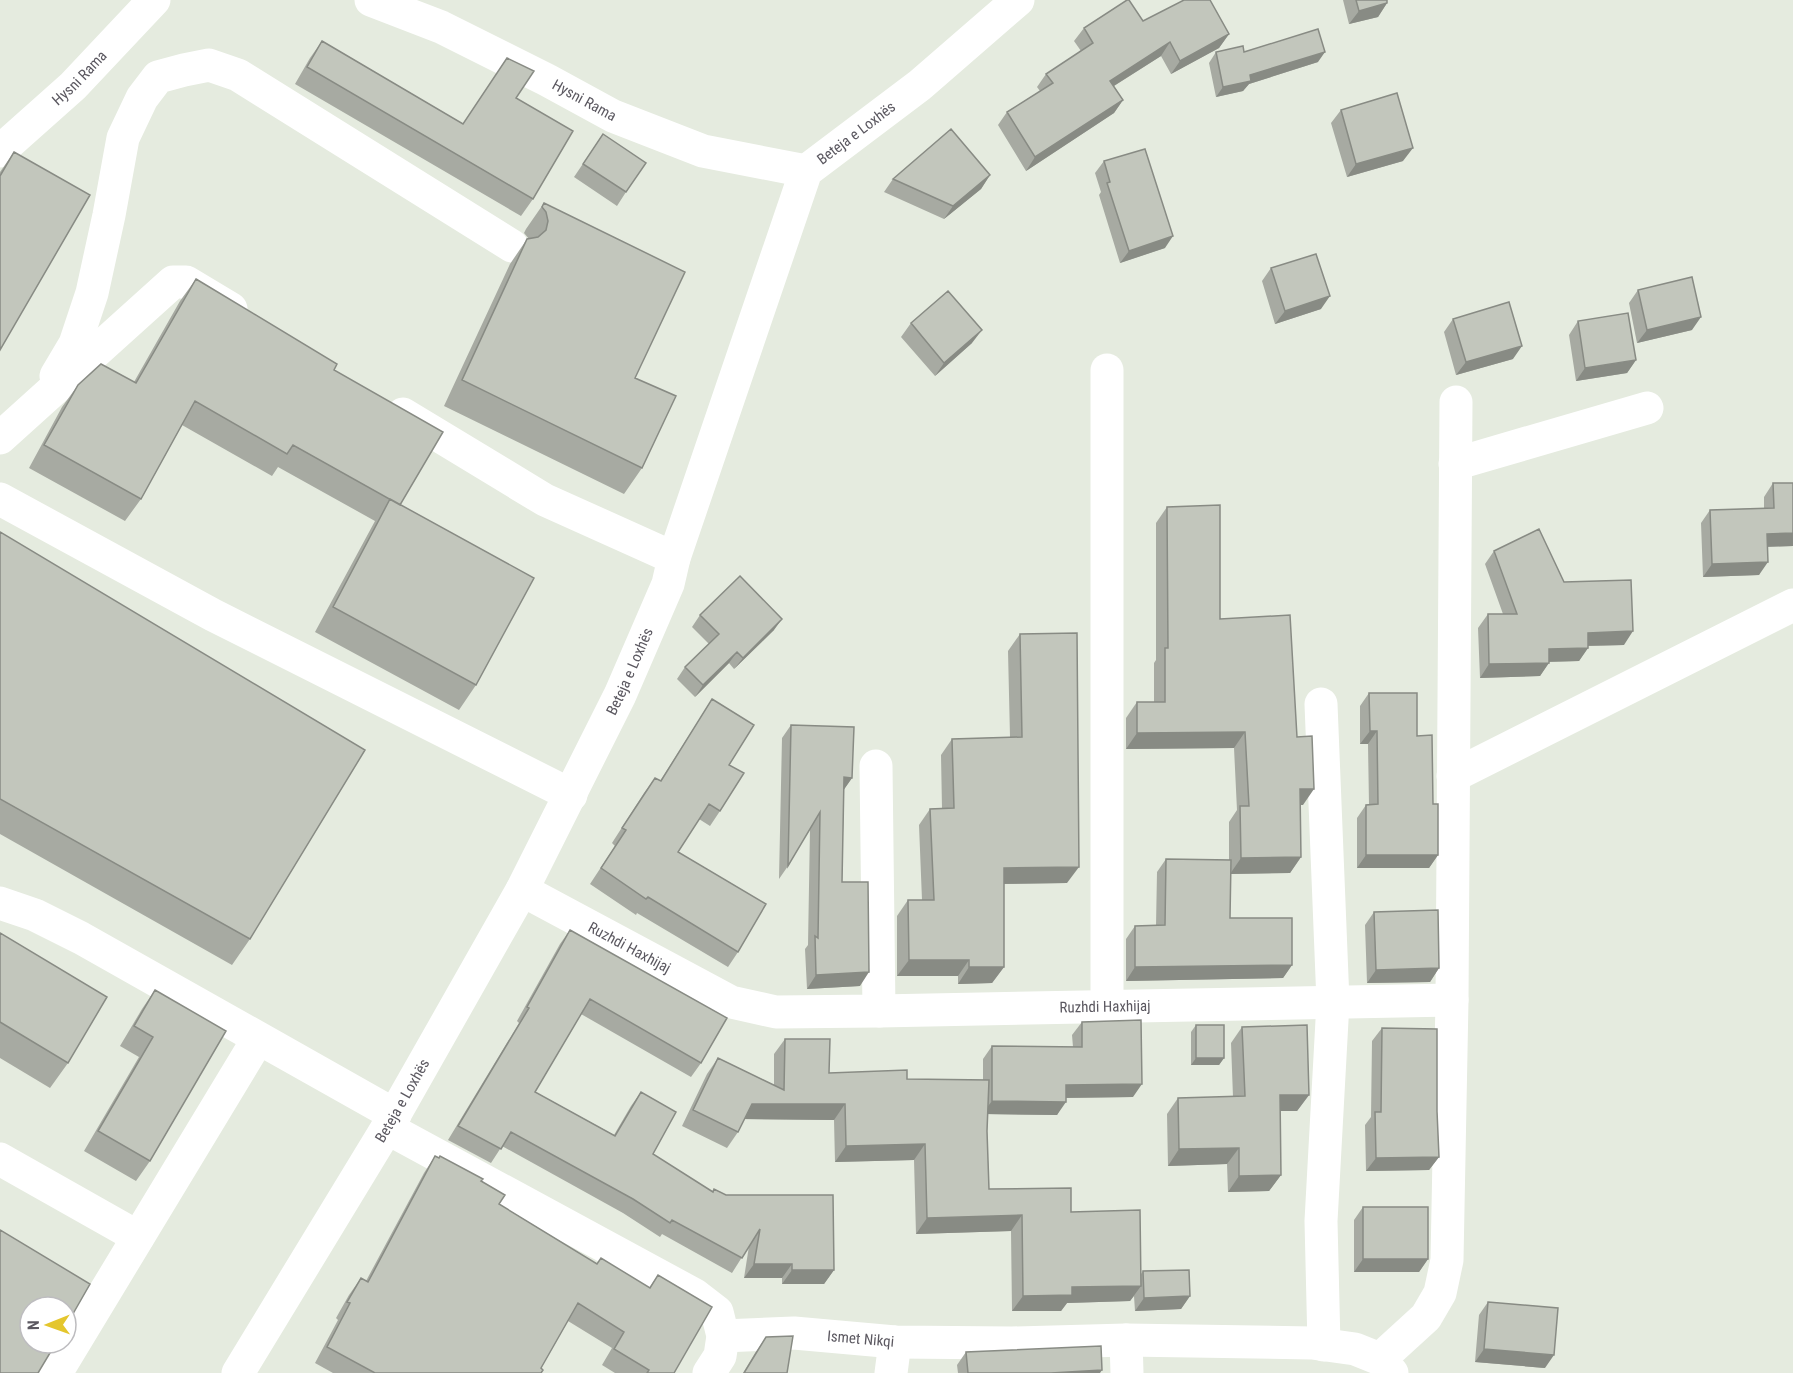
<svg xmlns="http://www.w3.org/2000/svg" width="1793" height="1373" font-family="'Roboto Condensed',sans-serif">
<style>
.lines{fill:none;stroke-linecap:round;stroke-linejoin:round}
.minor{stroke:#fff;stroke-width:33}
.wall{fill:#a7aaa2}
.shaded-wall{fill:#888b84}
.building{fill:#c2c6bc;stroke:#888b84;stroke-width:1.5}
.labels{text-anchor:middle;stroke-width:5;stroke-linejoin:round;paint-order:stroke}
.street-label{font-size:15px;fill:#5b5860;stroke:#fff}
</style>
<rect width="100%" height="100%" fill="#e5ebdf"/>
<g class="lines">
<g class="minor">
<path id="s1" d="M371,0L441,27L547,80L613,116L703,151L806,171"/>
<path id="s2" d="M0,151L73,86L154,0"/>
<path d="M56,376L75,344L92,293L109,215L123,138L142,98L158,77L184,70L209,65L238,75L512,246"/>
<path d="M403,414L545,500L674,558"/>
<path d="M0,438L173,282H186L231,309"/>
<path d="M1455,464L1647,408"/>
<path d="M0,499L213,615L571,795"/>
<path d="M1321,704L1333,1002L1321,1221L1324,1345"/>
<path d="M1453,776L1793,605"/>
<path id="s3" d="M522,890L731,1002L776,1012L879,1011L876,766"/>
<path d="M0,903L35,915L81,938L395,1115"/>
<path d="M1107,1007V370"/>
<path id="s4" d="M879,1011L1452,1000"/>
<path d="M387,1128L695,1295L717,1312L723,1336L720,1356L709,1373"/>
<path d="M0,1159L138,1237"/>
<path id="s5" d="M723,1336L794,1333L895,1342L1012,1343L1126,1340L1312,1343L1355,1349L1380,1359L1392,1373"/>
<path d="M1126,1340L1127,1373"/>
<path d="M1380,1359L1426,1317L1440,1293L1447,1260L1452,1000L1456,402"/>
<path d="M56,1373L258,1039"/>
<path id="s6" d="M238,1373L387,1128L522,890L620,695L668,584L674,558L806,171L920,85L1018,0"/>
<path d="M891,1373L895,1342"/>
</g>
</g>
<path class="wall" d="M1343,0H1387V3L1378,17L1349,24Z
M1143,21L1229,34L1219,48L1171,74L1161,56L1114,86L1123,100L1114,113L1026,171L998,125L1007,112L1040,91L1037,87L1046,74L1081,51L1074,41L1084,28Z
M322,41L463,124L507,58L516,98L533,199L521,216L295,84L310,58Z
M1216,52H1244L1318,62L1249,84L1243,91L1216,97L1209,63Z
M1341,110L1403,161L1347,177L1331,123Z
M603,134L626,192L617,206L574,177Z
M14,152L0,350V172Z
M1104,161L1165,248L1120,263L1099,195L1101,192L1095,173Z
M990,175L981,189L944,219L884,192L893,179Z
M544,203L635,378L642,468L624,494L444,406L510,264L527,239H529L524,233L526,229Z
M1271,268L1321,309L1275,324L1262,281Z
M196,279L334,370L400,505L476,685L459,710L315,632L375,521L278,467L272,476L182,425L141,499L125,521L29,468L62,407L78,385L134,382L180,301Z
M1638,290L1692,330L1637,343L1629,303Z
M1453,319L1513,359L1456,375L1444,332Z
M1578,321L1636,360L1627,373L1576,381L1569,335Z
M911,323L972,343L935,376L901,337Z
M1773,483H1793V546L1768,547L1759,575L1703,577L1701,523L1710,510L1764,508V497Z
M1167,507L1220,619L1297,737L1303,805H1300L1301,857L1290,873L1230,874V918L1292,965L1283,978L1126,981V939L1135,926H1156L1157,872L1166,859L1229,860V822L1237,810L1234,748L1126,749V718L1137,702H1154V663L1156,660V523Z
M0,532L250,939L232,965L0,834Z
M1494,551L1564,582L1624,645L1588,646V648L1579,661L1549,662L1540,676L1480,678L1478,628L1488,614H1503L1485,564Z
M700,615L774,630L734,669L729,663L695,697L677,679L685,667L709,644L692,627Z
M1020,634L1067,883L1004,884V967L992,983L958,984V976H897V916L908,900H922L919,825L930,809L942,808L941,755L952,739L1010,737L1008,651Z
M1369,693L1417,736L1433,804L1438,855L1429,868H1357V818L1366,805H1369L1368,744H1360V706Z
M712,699L729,765L720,811L710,826L699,819L678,852L738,952L728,967L637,913L636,915L590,884L615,846L612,843L644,793L655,778L660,781L702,715Z
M791,725L852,778L844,789L842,882L860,986L807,989L805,949L808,945L810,828L788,866L779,879L782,738Z
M1374,912L1439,968L1430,982L1367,983L1365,925Z
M570,930L701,1063L691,1077L581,1014L535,1092L614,1135L631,1106L641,1092L653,1154L834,1270L824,1284H782V1278H744L749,1246L732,1273L662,1234L660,1237L623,1213L502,1146L491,1163L448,1140L519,1023L517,1021L560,944Z
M0,933L68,1063L50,1088L0,1058Z
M155,990L150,1161L136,1181L84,1151L139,1057L120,1046L142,1009Z
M1082,1022L1133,1097L1066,1098L1057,1115L988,1114L987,1131L989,1189L1071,1212L1141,1274L1143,1271L1190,1296L1181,1309L1135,1311L1134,1296L1130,1301L1067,1303L1061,1311H1012L1011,1231L916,1234L914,1160L835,1162L834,1120L744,1119L738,1132L727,1148L682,1126L707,1074L718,1058L774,1085V1054L785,1039L829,1073L907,1079L983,1080V1059L992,1046L1073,1047L1072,1035Z
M1196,1025L1224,1058L1219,1065H1191V1032Z
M1242,1027L1309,1095L1297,1111H1280L1281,1175L1269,1191L1228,1192L1227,1164L1168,1166L1167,1114L1178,1098L1233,1097L1231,1043Z
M1382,1028L1437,1111L1439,1157L1429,1170L1366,1171L1365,1125L1371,1117L1372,1041Z
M435,1156L481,1181L499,1204L597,1264L649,1288L658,1275L674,1373H615L602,1365L612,1348L568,1321L541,1368V1373H333L315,1363L338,1320L336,1318L349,1295L361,1278L366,1281L424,1173Z
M1363,1207L1428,1259L1419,1272H1354V1220Z
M1488,1302L1545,1368L1475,1362L1479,1315Z
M766,1337L787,1373H743L755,1353Z
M966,1352L1100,1373H958L957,1365Z"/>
<path class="shaded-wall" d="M1387,3L1378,17L1349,24L1359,11Z
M1229,34L1219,48L1171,74L1180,61Z
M1170,42L1161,56L1101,94L1110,81Z
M1325,52L1318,62L1249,84L1243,91L1216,97L1223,87L1250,75Z
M1123,100L1114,113L1026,171L1035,157Z
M1413,148L1403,161L1347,177L1356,164Z
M990,175L981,189L944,219L953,206Z
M1173,236L1165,248L1120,263L1129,251Z
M1330,296L1321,309L1275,324L1285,311Z
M1701,317L1692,330L1637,343L1647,330Z
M982,330L972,343L935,376L944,363Z
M1522,346L1513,359L1456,375L1466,362Z
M1636,360L1627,373L1576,381L1585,368Z
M1793,533V546L1758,547L1767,534Z
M1768,562L1759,575L1703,577L1712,564Z
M782,619L774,630L734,669L743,658Z
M1633,631L1624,645L1578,646L1588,633Z
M1588,648L1579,661L1539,662L1549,649Z
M737,652L729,663L695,697L703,685Z
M1549,663L1540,676L1480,678L1489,664Z
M1370,731H1377L1368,744H1360Z
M1245,732L1234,748L1126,749L1137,733Z
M844,777L852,778L843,791Z
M1300,789H1314L1303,805H1288Z
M1366,855H1438L1429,868H1357Z
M1301,857L1290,873L1230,874L1241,858Z
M1079,867L1067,883L992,884L1004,868Z
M909,960H969L958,976H897Z
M1292,965L1283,978L1126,981L1135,967Z
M969,967H1004L992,983L958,984Z
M1439,968L1430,982L1367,983L1376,970Z
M869,972L860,986L807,989L816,975Z
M1196,1058H1224L1219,1065H1191Z
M1142,1084L1133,1097L1057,1098L1066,1085Z
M1280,1095H1309L1297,1111H1269Z
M992,1101L1066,1102L1057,1115L982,1114Z
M752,1104H845L834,1120L741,1119Z
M925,1144L914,1160L835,1162L846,1146Z
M1239,1148L1227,1164L1168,1166L1179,1149Z
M1439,1157L1429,1170L1366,1171L1376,1158Z
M1281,1175L1269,1191L1228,1192L1239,1176Z
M1022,1215L1011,1231L916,1234L927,1218Z
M1363,1259H1428L1419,1272H1354Z
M754,1264H792L782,1278H744Z
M792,1270H834L824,1284H782Z
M1141,1286L1130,1301L1067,1303L1061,1311H1012L1023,1296L1072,1287Z
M1190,1296L1181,1309L1135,1311L1144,1298Z
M1484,1349L1554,1355L1545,1368L1475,1362Z
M1102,1370L1100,1373H1051Z"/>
<path class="building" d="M1127,0H1129L1143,21L1184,0H1210L1229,34L1180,61L1170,42L1110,81L1123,100L1035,157L1007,112L1053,83L1046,74L1093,43L1084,28Z
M1356,0H1387V3L1359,11Z
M1318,29L1325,52L1250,75L1251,81L1223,87L1216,52L1243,46L1244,52Z
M322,41L463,124L507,58L534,71L516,98L573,131L533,199L307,67Z
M1397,93L1413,148L1356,164L1341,110Z
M951,129L990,175L953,206L893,179Z
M603,134L646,163L626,192L583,164Z
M1145,149L1173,236L1129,251L1107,183L1110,182L1104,161Z
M14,152L90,195L0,350V176Z
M544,203L685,272L635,378L676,396L642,468L462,380L527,239L538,237L546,230L548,221L546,212L542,207Z
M1316,254L1330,296L1285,311L1271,268Z
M1692,277L1701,317L1647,330L1638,290Z
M196,279L337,364L334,370L443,432L400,505L293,445L287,454L195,401L141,499L44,445L78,385L101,364L136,383Z
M948,291L982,330L944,363L911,323Z
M1509,302L1522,346L1466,362L1453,319Z
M1628,313L1636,360L1585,368L1578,321Z
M1773,483H1793V533L1767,534L1768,562L1712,564L1710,510L1774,508Z
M390,499L534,578L476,685L333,607Z
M1220,505V619L1290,615L1297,737L1312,736L1314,789H1300L1301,857L1241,858L1240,806H1249L1245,732L1137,733V702H1165V648H1168L1167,507Z
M1539,529L1564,582L1631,580L1633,631L1588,633V648L1549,649V663L1489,664L1488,614H1517L1494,551Z
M0,532L365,750L250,939L0,799Z
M740,576L782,619L743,658L737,652L703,685L685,667L719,634L700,615Z
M1077,633L1079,867L1004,868V967H969V960H909L908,900H934L930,809L954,808L952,739L1022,737L1020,634Z
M1369,693H1417V736L1432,735L1433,804H1438V855H1366V805L1378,804L1377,731H1370Z
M712,699L754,725L729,765L744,773L720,811L709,804L678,852L766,904L738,952L648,897L646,899L601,868L626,830L622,828L655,778L661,781Z
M791,725L854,727L852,778L844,777L842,882H868L869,972L816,975L815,936L818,938L820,812L788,866Z
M1166,859L1231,860L1230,918H1292V965L1135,967V926L1165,925Z
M1438,910L1439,968L1376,970L1374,912Z
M570,930L727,1018L701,1063L590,999L535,1092L615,1136L641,1092L676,1112L653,1154L713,1192L714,1189L726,1195H833L834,1270H792V1264H754L760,1229L742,1258L672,1220L670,1223L633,1199L511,1132L501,1149L458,1126L529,1008L527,1007Z
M0,933L107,997L68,1063L0,1022Z
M155,990L226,1031L150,1161L98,1131L153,1037L134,1026Z
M1141,1020L1142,1084L1066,1085V1102L992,1101V1046L1082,1047V1022Z
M1196,1025H1224V1058H1196Z
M1307,1025L1309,1095H1280L1281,1175L1239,1176V1148L1179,1149L1178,1098L1245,1096L1242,1027Z
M1382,1028L1437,1029V1111L1439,1157L1376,1158L1375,1112H1381Z
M785,1039H830L829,1073L907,1070V1079L989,1080L987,1131L989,1189L1071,1188V1212L1140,1210L1141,1286L1072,1287V1295L1023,1296L1022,1215L927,1218L925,1144L846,1146L845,1104H752L738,1132L693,1110L718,1058L784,1090Z
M435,1156L439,1158L440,1156L483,1179L481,1181L505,1195L499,1204L597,1264L601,1258L650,1288L658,1275L712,1307L674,1373H647L649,1370L614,1349L624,1332L578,1303L541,1368L543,1370L541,1373H375L327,1347L350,1303L347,1302L361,1278L368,1282Z
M1363,1207H1428V1259H1363Z
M0,1230L90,1284L66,1326V1307H30V1343H56L38,1373H0Z
M1189,1270L1190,1296L1144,1298L1143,1271Z
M1488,1302L1558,1308L1554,1355L1484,1349Z
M793,1336L787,1373H744L766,1337Z
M1101,1346L1102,1370L1051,1373H968L966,1352Z"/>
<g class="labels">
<g class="street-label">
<text dy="5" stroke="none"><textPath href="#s2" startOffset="108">Hysni Rama</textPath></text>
<text dy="5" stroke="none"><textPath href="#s1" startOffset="236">Hysni Rama</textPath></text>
<text dy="5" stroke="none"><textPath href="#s6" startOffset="1398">Beteja e Loxhës</textPath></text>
<text dy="5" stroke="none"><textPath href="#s6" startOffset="804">Beteja e Loxhës</textPath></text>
<text dy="5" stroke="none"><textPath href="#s3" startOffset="122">Ruzhdi Haxhijaj</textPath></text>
<text dy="5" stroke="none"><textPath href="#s4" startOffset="226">Ruzhdi Haxhijaj</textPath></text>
<text dy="5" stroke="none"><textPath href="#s6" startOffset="318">Beteja e Loxhës</textPath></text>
<text dy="5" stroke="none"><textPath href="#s5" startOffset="138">Ismet Nikqi</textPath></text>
</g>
</g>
<g transform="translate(48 1325) rotate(269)"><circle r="28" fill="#ffffff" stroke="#bdbcbf" stroke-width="1.5"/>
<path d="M0-4.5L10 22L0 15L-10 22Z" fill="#e4c62d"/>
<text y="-9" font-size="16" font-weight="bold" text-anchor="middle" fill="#5b5860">N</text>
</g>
</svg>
